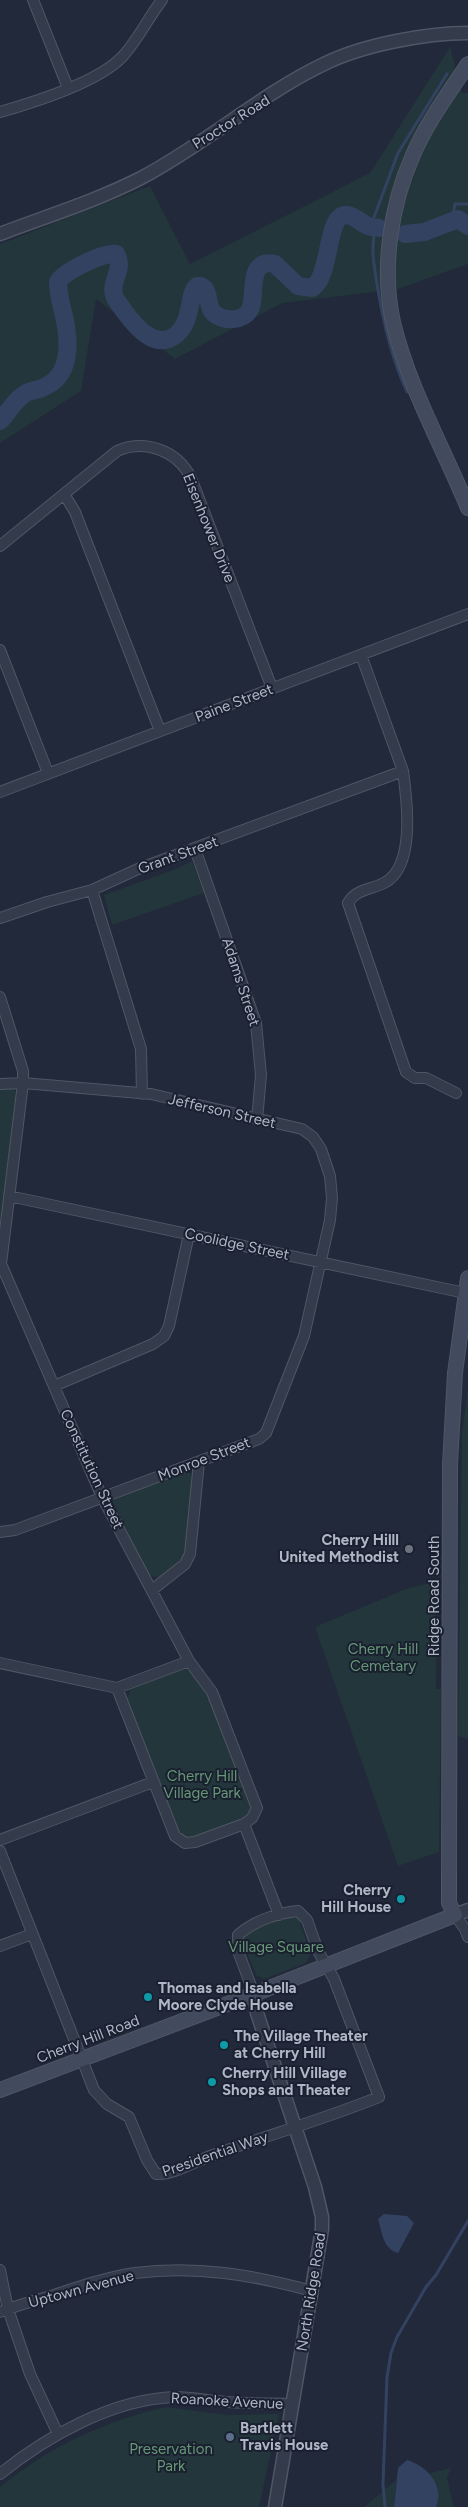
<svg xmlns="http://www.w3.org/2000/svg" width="468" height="2507" font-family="Figtree,sans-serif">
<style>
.green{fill:#23363b}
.water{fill:#344262}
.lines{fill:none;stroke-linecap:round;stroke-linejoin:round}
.stream{stroke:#344262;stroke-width:3}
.river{stroke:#344262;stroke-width:18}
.minor-casing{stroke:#4f5665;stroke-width:12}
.tertiary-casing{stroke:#4f5665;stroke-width:15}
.secondary-casing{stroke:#4f5665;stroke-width:16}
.minor{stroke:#343b4a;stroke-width:10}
.tertiary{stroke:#343b4a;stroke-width:12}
.secondary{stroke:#424a5d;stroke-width:14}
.worship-dot{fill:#6b7280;stroke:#1a202f;stroke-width:2}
.culture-dot{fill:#0f9aa8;stroke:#1a202f;stroke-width:2}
.service-dot{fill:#5c6f8a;stroke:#1a202f;stroke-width:2}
.labels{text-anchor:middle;stroke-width:4;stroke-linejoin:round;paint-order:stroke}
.street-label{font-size:15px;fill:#afb6c6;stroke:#1a202f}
.poi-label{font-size:15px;font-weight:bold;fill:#afb6c6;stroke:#1a202f;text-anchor:start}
.park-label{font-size:15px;fill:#669876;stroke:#1a202f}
</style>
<rect width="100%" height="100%" fill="#21293a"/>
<path class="green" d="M450,47L462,93H468V264L398,289L282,303L175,359L96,299L81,391L0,443V244L150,186L190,264L370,173Z
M192,861L204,893L112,925L104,895L176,869Z
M11,1087L15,1091L16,1098L0,1224V1088Z
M468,1388V1739L458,1736L462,1433Z
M184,1473H190L193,1477L186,1551L184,1559L159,1578L148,1575L113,1502L117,1497Z
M437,1581L436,1689H441L439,1852L398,1866L315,1627L406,1589Z
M183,1669L190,1671L207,1694L252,1807L248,1816L190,1838L181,1835L127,1698L131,1689Z
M291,1915L299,1920L311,1954L306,1963L264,1979L256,1975L242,1941L246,1932Z
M166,2407L227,2415L279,2414L259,2507H0V2487C49,2447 104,2421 166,2407Z
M451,2468L447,2478L454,2507H436L438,2487L430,2473Z
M396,2480L394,2507H364Z"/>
<path class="water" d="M384,2214L407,2216L414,2223L398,2253C383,2249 382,2232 378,2219Z
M407,2460C427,2466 445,2485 436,2507H394L398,2468Z"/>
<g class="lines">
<path class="stream" d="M452,219L455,204H468
M376,227C370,247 374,264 377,284C383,322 391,357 407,392
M370,228L398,153L447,74
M385,2507L383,2484L387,2377L391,2353L397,2337L426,2287L436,2275L468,2221"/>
<path class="river" d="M405,234L424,232L458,219L468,226
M0,421C9,412 14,400 26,393C32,390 39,390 44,387C66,378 69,355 67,335C66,317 58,300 58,282C64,271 104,252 116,254C125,269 110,280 114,295C115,300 121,306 124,311C135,326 156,352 177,334C193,320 188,293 197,286H201L205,289C209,296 208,305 212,311C221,323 246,322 251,307C256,293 247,258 275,264L298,286L312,288C332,277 325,213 347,215C355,216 361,223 368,226C372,228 376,227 379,228"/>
<g class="minor-casing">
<path id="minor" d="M33,0L68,88
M0,112C35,102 97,83 122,57C138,40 148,18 162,0
M64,494L75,512L160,731
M0,546L117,451C145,439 177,450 191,478L272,688
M0,650L48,773
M361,655L403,771
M0,792L468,614
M195,849L256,1023L261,1075L257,1120
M92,890L141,1049L142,1094
M0,918L47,902L92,890L138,869L403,771C407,800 416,867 384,883C370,890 356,889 348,903L406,1072L415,1078H426L456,1093
M0,997L23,1071V1083L1,1264L102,1497L189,1661L212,1692L257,1808L252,1818L244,1824L279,1915
M0,1084L23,1083L151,1094L302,1129L313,1137L321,1149L330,1176L332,1198L330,1220L304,1336L266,1433L259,1439L15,1530L0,1532
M9,1196L465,1293
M54,1386L153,1344L164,1336L169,1326L189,1234
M152,1590L185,1564L190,1554L199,1462
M0,1663L117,1688L189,1661
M117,1688L175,1836L185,1843L195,1842L244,1824
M0,1840L153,1782
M0,1851L94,2090L107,2104L129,2117L147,2160L156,2174C175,2175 195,2161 213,2155C269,2135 324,2119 379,2097L334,1979L318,1951L307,1920L298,1911C277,1913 254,1921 238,1935V1951L254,1994
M455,1915L465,1929L468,1937
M0,1946L32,1934
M0,2270L8,2309L30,2374L58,2434
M0,2312C18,2305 36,2300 54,2295C81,2286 108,2277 135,2273C195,2265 254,2275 312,2291
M0,2474C47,2436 113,2399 175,2397C193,2397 210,2401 228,2402C249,2404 271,2403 293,2404"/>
</g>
<g class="tertiary-casing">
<path id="tertiary" d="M0,234C47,216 96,201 141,178C204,145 261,94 324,64C362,45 426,33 468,33
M455,1915L468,1910
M254,1994L257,2013L315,2187L322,2217V2229L275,2507"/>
</g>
<g class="secondary-casing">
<path id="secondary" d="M468,64C449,93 427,122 413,155C391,204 381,268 393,322C408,386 443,447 468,508
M0,2090L254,1994L455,1915L449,1903V1874L450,1464L455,1373L468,1278"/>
</g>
<use href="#minor" class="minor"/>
<use href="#tertiary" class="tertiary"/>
<use href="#secondary" class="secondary"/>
</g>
<circle class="worship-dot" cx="409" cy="1549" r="5"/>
<g class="culture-dot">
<circle cx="401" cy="1899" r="5"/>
<circle cx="148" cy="1997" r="5"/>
<circle cx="224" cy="2045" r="5"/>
<circle cx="212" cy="2082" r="5"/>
</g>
<circle class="service-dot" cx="230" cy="2437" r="5"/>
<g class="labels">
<g class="street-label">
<text transform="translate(231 122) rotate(-32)" y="5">Proctor Road</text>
<text transform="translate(209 528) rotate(68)" y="5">Eisenhower Drive</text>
<text transform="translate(234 703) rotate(-21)" y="5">Paine Street</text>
<text transform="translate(178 855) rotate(-20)" y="5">Grant Street</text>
<text transform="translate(241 982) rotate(72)" y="5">Adams Street</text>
<text transform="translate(222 1111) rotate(13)" y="5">Jefferson Street</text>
<text transform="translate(237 1244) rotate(12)" y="5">Coolidge Street</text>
<text transform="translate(204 1459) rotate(-21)" y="5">Monroe Street</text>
<text transform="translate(92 1469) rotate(65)" y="5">Constitution Street</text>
<text transform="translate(434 1596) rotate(-90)" y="5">Ridge Road South</text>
<text transform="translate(88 2039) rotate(-21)" y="5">Cherry Hill Road</text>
<text transform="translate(215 2154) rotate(-19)" y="5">Presidential Way</text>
<text transform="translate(81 2289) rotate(-15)" y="5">Uptown Avenue</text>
<text transform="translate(311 2292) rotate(-81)" y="5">North Ridge Road</text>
<text transform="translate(227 2401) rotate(3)" y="5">Roanoke Avenue</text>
</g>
<g class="poi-label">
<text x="399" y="1545" text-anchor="end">Cherry Hilll<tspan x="399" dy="17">United Methodist</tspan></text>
<text x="391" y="1895" text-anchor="end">Cherry<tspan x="391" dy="17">Hill House</tspan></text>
<text x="158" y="1993">Thomas and Isabella<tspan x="158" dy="17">Moore Clyde House</tspan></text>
<text x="234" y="2041">The Village Theater<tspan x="234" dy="17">at Cherry Hill</tspan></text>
<text x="222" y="2078">Cherry Hill Village<tspan x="222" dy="17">Shops and Theater</tspan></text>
<text x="240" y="2433">Bartlett<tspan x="240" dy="17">Travis House</tspan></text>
</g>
<g class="park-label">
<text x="383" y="1654">Cherry Hill<tspan x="383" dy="17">Cemetary</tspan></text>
<text x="202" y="1781">Cherry Hill<tspan x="202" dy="17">Village Park</tspan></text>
<text x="276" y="1952">Village Square</text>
<text x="171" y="2454">Preservation<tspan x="171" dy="17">Park</tspan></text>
</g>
</g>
</svg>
